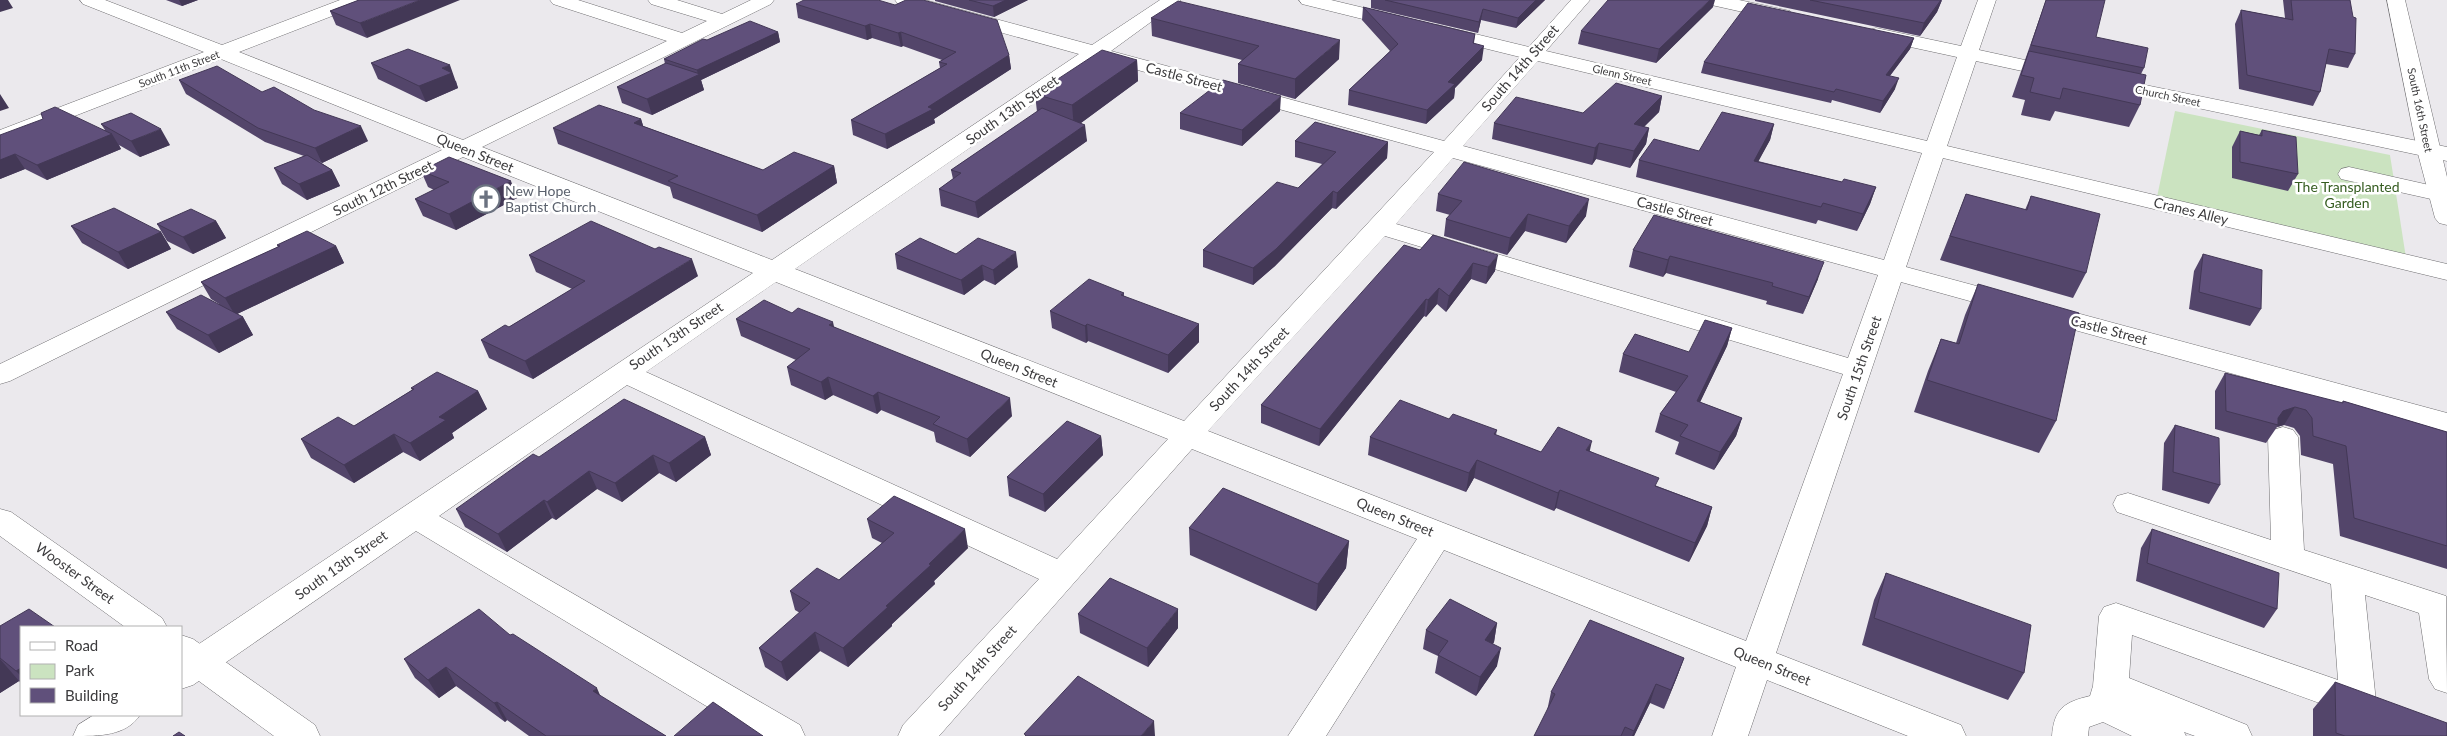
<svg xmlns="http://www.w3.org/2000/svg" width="2447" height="736" font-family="Lato,sans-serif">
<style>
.green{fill:#cbe3c0}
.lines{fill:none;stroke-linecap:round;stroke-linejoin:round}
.minor-casing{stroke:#6f6e71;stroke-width:1}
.major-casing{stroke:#6f6e71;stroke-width:1}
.minor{fill:#fff;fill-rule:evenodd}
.major{fill:#fff;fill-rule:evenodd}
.wall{fill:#53456a}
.shaded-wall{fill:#433856}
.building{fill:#60507b;stroke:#433856}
.labels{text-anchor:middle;stroke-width:5;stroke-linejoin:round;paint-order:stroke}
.far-street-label{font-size:11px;fill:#3c3b3d;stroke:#fff}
.street-label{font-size:14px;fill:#3c3b3d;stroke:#fff}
.park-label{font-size:14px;fill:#355c20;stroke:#fff}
.worship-label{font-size:14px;fill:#5b616d;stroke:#fff;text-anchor:start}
</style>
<rect width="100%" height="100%" fill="#ebe9ed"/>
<path class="green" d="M2175,111L2390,155L2406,258L2157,197Z"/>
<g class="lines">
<g class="minor-casing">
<path id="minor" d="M80,0H105L222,45L340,0H366L363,4L239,52L463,140L667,41L553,4L550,0H578L682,33L707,21L651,4L648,0H677L722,14L751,0H774L771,4L482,147L772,260L1079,54L898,4L895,0H925L1092,45L1160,0H1181L1111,51L1444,141L1520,57L1431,35L1428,31L1431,27L1438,25L1529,47L1571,0H1590L1546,51L1927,141L1957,57L1869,38L1866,34L1869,30L1876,28L1961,46L1978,0H1996L1979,50L2066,69L2069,73L2066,77L2059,79L1976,61L1947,146L2447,264V280L1943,158L1906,267L2447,413V433L1901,282L1776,653L1961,725L1966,736H1908L1767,680L1748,736H1712L1736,667L1444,550L1326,736H1288L1417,539L1192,449L939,736H898L903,725L1039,579L627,385L439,516L800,725L805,736H756L416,531L193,685L181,689V656L753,273L463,157L10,381L0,384V364L444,149L221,59L0,145V130L204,52L83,4ZM1098,59L1434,152L1184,421L795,269ZM1538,61L1922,153L1884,260L1463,146ZM1453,158L1878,275L1848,358L1396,224ZM1385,236L1843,374L1746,641L1208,431ZM776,282L1168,439L1057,559L646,372Z
M1299,0H1331L1406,18L1408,22L1406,26L1399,28L1302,4Z
M1704,0H1739L1790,11L1792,15L1790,19L1783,21L1707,4Z
M2106,77L2447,147V161L2099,87L2096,83L2099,79Z
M2349,167L2447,189V199L2440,201L2341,179L2338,174L2341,169Z
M2283,427L2293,430L2298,437L2304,550L2446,596L2447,693L2435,689L2429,679L2419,613L2365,595L2376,702L2371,712L2358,717L2132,635L2129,678L2247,725L2252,736H2195L2184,732L2186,736H2132L2103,722L2089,727L2088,736H2052C2054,709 2064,702 2090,696L2093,686L2099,616L2104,607L2116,603L2338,680L2331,584L2117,512L2113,504L2117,496L2128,493L2271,540L2268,437L2273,430Z
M94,715H140C126,736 100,736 73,736L78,725Z"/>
</g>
<g class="major-casing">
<path id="major" d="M2387,0H2405L2447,177V225L2439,223L2435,218L2417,150Z
M0,509L11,512L162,618L167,627H125L0,536Z
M181,635L193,639L315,725L320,736H274L181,668Z"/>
</g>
<use href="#minor" class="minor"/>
<use href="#major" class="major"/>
</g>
<path class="wall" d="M166,0H198L182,6Z
M359,0L367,38L336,25L330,11Z
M935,0H1028L994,17L935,1Z
M1371,0H1545L1516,28L1481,20L1478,33L1371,8Z
M1755,0H1942L1937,12L1920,36L1755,1Z
M2046,0L2096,37L2144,68L2141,74L2140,105L2129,127L2055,111L2050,121L2021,115L2025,100L2012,97Z
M2283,0H2350L2355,54L2348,68L2326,64L2320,92L2313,106L2239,89L2235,24L2241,10L2285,18Z
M796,4L1009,55L1011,69L934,119L935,123L887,149L853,135L851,120L940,68L939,62L942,60L903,46L901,47L872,38L867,40L798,18Z
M1363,7L1475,34L1474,43L1482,60L1455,88L1454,98L1426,124L1348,105L1349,90L1390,51L1362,20Z
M1713,7L1656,63L1578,44L1581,31Z
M1151,18L1339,59L1295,99L1238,83V64L1242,60L1152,36Z
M778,32L780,42L701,80L704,90L652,115L622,103L617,87L665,64L664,59L707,40Z
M1914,38L1910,49L1890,76L1895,89L1880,113L1832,100L1831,103L1701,73L1704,62Z
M1137,60L1138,81L1081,123L1087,141L978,218L941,206L939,189L953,179L951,170L1037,112L1035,94Z
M371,63L456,81L458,88L426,102L378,79Z
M179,80L262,92L368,141L322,163L317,160L332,170L340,186L307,200L282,184L274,168L304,156L265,142L186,94Z
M1662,96L1659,112L1644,127L1649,128L1646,144L1630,168L1596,159L1592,165L1492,139L1494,123L1583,113Z
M1280,111L1242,146L1180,129V113Z
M641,119L643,126L763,170L834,166L837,183L762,232L673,198L670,187L558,144L553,128Z
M101,124L170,145L140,157L119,145L121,149L47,180L25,169L0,179V135L105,130Z
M1774,124L1770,140L1758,161L1842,182L1876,187L1870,204L1857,231L1818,220L1816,224L1636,177L1639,160L1699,151Z
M2262,130L2298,174L2288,191L2232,178V147L2240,131L2259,135Z
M1295,141L1388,142L1387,158L1336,209L1332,208L1275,266L1253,285L1203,267V250L1298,188L1322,164L1295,157Z
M421,171L517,198L456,230L423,216L415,199L434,190L428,187Z
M1438,194L1586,216L1566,243L1525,231L1507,255L1444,236L1446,219L1450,215L1436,211Z
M1966,194L2025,210L2031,196L2086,273L2073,298L1940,260Z
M216,221L226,238L193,254L167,241L157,224Z
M71,226L161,232L171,249L128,269L82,243Z
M1433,235L1495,271L1486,284L1471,279L1446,312L1437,304L1426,317L1424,316L1319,446L1261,423V405L1420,250Z
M277,245L336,246L344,263L237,314L243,317L253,335L219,353L177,329L166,312L219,304L211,299L201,282L278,247Z
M1633,250L1818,279L1803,314L1766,304L1767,301L1666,273L1663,277L1629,267Z
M895,254H956L1018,267L995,285L984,280L964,295L897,269Z
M2203,254L2261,309L2250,326L2189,309L2194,271Z
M529,255L698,276L533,379L489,358L481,340L509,327L572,289L536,272Z
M1978,284L2056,421L2039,453L1914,412L1928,371L1941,339L1956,343L1965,315Z
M1124,293V296L1199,342L1168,373L1088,341L1086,343L1052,328L1050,311Z
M736,319L834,327L1012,416L970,457L936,442L934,432L881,410L877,414L833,395L825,400L791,385L787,367L796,360L741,336Z
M1732,328L1727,346L1700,402L1742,418L1736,436L1714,470L1675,454L1679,442L1655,432L1660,414L1676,392L1619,372L1623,354L1689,352Z
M2225,373L2342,403L2343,401L2447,432V569L2340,536L2333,464L2301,455L2300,436L2294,428L2284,425L2277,427L2266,443L2215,429V391Z
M411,388L478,391L487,409L452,433L454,438L420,461L403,452L354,483L311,458L301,439L354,426L412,390Z
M1449,419L1497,430L1496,435L1541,452L1590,451L1657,486L1712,507L1707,526L1689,562L1556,508L1554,511L1474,478L1466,492L1368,455L1370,437Z
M2175,425L2220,485L2209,504L2162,490L2164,443Z
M1101,436L1103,455L1045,512L1009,496L1007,477Z
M705,437L711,455L676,482L659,473L622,502L597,489L556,520L552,518L507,552L465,527L456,509L539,457Z
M867,519L968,548L934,581L935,584L892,624V626L848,667L820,651L787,681L765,667L759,648L800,613L795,610L790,591L839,580L882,543L872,538Z
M1189,528L1349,541L1346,568L1316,611L1190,555Z
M2152,529L2277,609L2264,628L2136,581L2141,548Z
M1886,573L2024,673L2008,700L1862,645L1874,600Z
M1078,614L1178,628L1148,667L1080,633Z
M1497,623L1494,642L1493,644L1497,666L1476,696L1435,673L1438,656L1423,649L1426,630Z
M0,626L21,627V683L19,681L0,693Z
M510,635L600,696L666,736H529L507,720L505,722L456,686L439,698L415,678L404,659Z
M1684,658L1677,677L1664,709L1650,703L1634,736H1534L1547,711L1551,692Z
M2335,682L2447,736H2313V709Z"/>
<path class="shaded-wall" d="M0,0H8L13,8L0,12Z
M179,0H198L182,6Z
M420,0H460L367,38L360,23Z
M1006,0H1028L994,17L993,6Z
M1536,0H1545L1516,28L1518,18Z
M1710,0H1715L1713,7L1656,63L1659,49Z
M1942,0L1937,12L1920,36L1924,23Z
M1483,9L1481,20L1478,33L1479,22Z
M870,24L872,38L867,40L865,26Z
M778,32L780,42L701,80L704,90L652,115L647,99L698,75L697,70Z
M901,32L903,46L901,47L898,33Z
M1914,38L1910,49L1882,86L1886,75Z
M1340,40L1339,59L1295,99V79Z
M1484,46L1482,60L1455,88L1454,98L1426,124L1427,110L1448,82Z
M1009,55L1011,69L934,119L935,123L887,149L885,134Z
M1137,60L1138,81L1074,128L1072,105Z
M450,65L458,88L426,102L419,86L442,68Z
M1899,78L1895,89L1880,113L1883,101Z
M0,94L9,108L0,111Z
M1281,96L1280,111L1242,146V130Z
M1662,96L1659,112L1630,140L1634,124Z
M641,119L646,135L634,123Z
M1774,124L1770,140L1750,177L1754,161Z
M1085,125L1087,141L978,218L975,202Z
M361,126L368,141L322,163L315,148Z
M1649,128L1646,144L1630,168L1634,151Z
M161,129L170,145L140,157L131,141Z
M112,134L121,149L47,180L37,165Z
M1388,142L1387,158L1336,209L1337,193Z
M1599,143L1596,159L1592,165L1595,148Z
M15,154L25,169L0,179V160Z
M834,166L837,183L762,232L757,215Z
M332,170L340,186L307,200L299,184Z
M511,181L517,198L456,230L449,214Z
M1876,187L1870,204L1857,231L1863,214Z
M1333,191L1332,208L1275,266L1253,285V268Z
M1589,199L1586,216L1566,243L1569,226Z
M1528,214L1525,231L1507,255L1510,238Z
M216,221L226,238L193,254L183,237Z
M161,232L171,249L128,269L118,252Z
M336,246L344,263L235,315L225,298Z
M1016,252L1018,267L995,285L993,270Z
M1498,255L1495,271L1486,284L1488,267Z
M1670,256L1666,273L1663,277L1668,260Z
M692,259L698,276L533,379L525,361Z
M1824,262L1818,279L1803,314L1809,297Z
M1473,263L1471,279L1446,312L1449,296Z
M982,265L984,280L964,295L961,280Z
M1439,288L1437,304L1426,317L1428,300Z
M1426,299L1424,316L1319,446L1320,429Z
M243,317L253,335L219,353L208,335Z
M833,322L837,340L829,325Z
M1087,324L1088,341L1086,343L1085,326Z
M1199,324V342L1168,373V355Z
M1732,328L1727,346L1692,419L1697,401Z
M828,377L833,395L825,400L821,382Z
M478,391L487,409L452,433L454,438L420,461L410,443L439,417Z
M878,392L881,410L877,414L873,396Z
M1010,398L1012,416L970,457L967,439Z
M2295,407L2284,425L2277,427L2278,425L2274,424L2283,411Z
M1742,418L1736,436L1714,470L1720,452Z
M394,434L403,452L354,483L344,465Z
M1101,436L1103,455L1045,512L1043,494Z
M705,437L711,455L676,482L669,463Z
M1592,441L1588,459L1586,450Z
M653,455L659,473L622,502L615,483Z
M1477,460L1474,478L1466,492L1469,473Z
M589,471L597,489L556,520L547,502Z
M1560,490L1556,508L1554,511L1558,493Z
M544,500L552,518L507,552L498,534Z
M1712,507L1707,526L1689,562L1695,543Z
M965,529L968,548L934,581L935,584L892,624V626L848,667L843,648Z
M1349,541L1346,568L1316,611L1318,584Z
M1178,609V628L1148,667L1147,648Z
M1497,623L1494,642L1482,659L1485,640Z
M815,632L820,651L787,681L781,662Z
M1501,648L1497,666L1476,696L1480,677Z
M1684,658L1677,677L1664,709L1671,690Z
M0,659L19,681L0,693Z
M446,667L456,686L439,698L428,680Z
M21,668V676L16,671Z
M1656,684L1650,703L1634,736H1632L1634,731Z
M597,688L605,707L593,691Z
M497,702L507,720L505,722L494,703Z
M1154,721L1155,736H1141Z"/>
<path class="building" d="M359,0H420L360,23L330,11Z
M804,0H878L895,5L906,0H923L997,20L1009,55L928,107L933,109L885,134L851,120L947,64L939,62L956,52L901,32L898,33L870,24L865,26L796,4Z
M969,0H1006L993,6Z
M1385,0H1536L1518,18L1483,9L1479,22Z
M1608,0H1710L1659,49L1581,31Z
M1810,0H1941L1924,23Z
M2046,0H2105L2096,37L2148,48L2144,68L2031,45Z
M2291,0H2350L2353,17L2356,18L2355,54L2329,49L2320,92L2247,75L2241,10L2293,20Z
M1178,1L1340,40L1295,79L1238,64L1259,46L1151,18Z
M1748,3L1914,38L1886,75L1899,78L1883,101L1836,89L1834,92L1704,62Z
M1363,7L1475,34L1473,43L1484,46L1448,82L1455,84L1427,110L1349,90L1398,44Z
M750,21L778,32L697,70L664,59L703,39L707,40Z
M408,49L450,65L442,68L452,73L419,86L371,63Z
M1102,50L1137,60L1072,105L1035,94Z
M2029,51L2146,75L2140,105L2063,88L2060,99L2030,92L2034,78L2021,75Z
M666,63L700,74L647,99L617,87Z
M217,66L262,92L274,87L314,110L361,126L315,148L258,128L179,80Z
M1223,80L1281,96L1242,130L1180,113Z
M1616,83L1662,96L1634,124L1649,128L1634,151L1599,143L1595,148L1494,123L1516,97L1583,113Z
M599,105L641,119L634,123L763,170L794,152L834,166L757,215L668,181L678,176L553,128Z
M55,107L112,134L37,165L15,154L0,160V135L43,119L41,113Z
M1042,108L1085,125L975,202L939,189L961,173L951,170Z
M1722,112L1774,124L1754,161L1842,182L1844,179L1876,187L1863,214L1823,203L1821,207L1639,160L1654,139L1699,151Z
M131,113L161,129L131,141L101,124Z
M1315,122L1388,142L1337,193L1333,191L1276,249L1253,268L1203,250L1277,182L1298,188L1336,152L1295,141Z
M2262,130L2296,137L2298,174L2240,162V131L2262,136Z
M307,155L332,170L299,184L274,168Z
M449,157L511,181L449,214L415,199L449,182L421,171Z
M1464,162L1589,199L1569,226L1528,214L1510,238L1446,219L1462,201L1438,194Z
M1966,194L2027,210L2031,196L2100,214L2086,273L1950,236Z
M114,208L161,232L118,252L71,226Z
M191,209L216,221L183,237L157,224Z
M1654,215L1824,262L1809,297L1772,286L1773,283L1670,256L1668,260L1633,250Z
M591,221L655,249L659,247L692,259L525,361L481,340L505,325L509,327L585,281L529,255Z
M307,231L336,246L225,298L201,282L280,246L277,245Z
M1433,235L1498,255L1488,267L1473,263L1449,296L1439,288L1428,300L1426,299L1320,429L1261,405L1404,245L1420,250Z
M920,238L956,254L978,238L1016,252L993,270L982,265L961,280L895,254Z
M2203,254L2262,270L2261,309L2199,292Z
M1089,279L1124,293L1121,295L1199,324L1168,355L1087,324L1085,326L1050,311Z
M1978,284L2079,313L2056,421L1927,380L1941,339L1959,344Z
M201,295L243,317L208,335L166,312Z
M764,300L792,313L798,308L833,322L829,325L1010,398L967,439L933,424L940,417L878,392L873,396L828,377L821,382L787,367L810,349L736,319Z
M1705,320L1732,328L1697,401L1742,418L1720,452L1680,436L1688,425L1660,414L1688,376L1623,354L1635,334L1689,352Z
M437,372L478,391L439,417L446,420L410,443L394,434L344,465L301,439L338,417L354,426L414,389L411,388Z
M2225,373L2343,403V401L2447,432V546L2354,518L2346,446L2313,436L2312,418L2306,410L2295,407L2283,411L2278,418V425L2226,411Z
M624,399L705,437L669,463L653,455L615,483L589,471L547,502L544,500L498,534L456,509L533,454L539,457Z
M1400,400L1449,419L1453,414L1497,430L1494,434L1541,452L1558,427L1592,441L1586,450L1659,478L1655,486L1712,507L1695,543L1560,490L1558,493L1477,460L1469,473L1370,437Z
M1067,421L1101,436L1043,494L1007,477Z
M2175,425L2219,438L2220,485L2173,472Z
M1223,488L1349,541L1318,584L1189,528Z
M894,496L965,529L929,564L931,565L886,606L888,607L843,648L815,632L781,662L759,648L810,603L790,591L817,568L839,580L894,533L867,519Z
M2152,529L2279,573L2277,609L2147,563Z
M1886,573L2031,625L2024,673L1874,618Z
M1110,578L1178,609L1147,648L1078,614Z
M1450,599L1497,623L1485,640L1501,648L1480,677L1438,655L1448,641L1426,630Z
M29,609L55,627H21V668L16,671L0,658V626Z
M479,609L510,635L513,634L597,688L593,691L666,736H546L497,702L494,703L446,667L428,680L404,659Z
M1590,620L1684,658L1671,690L1656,684L1634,731L1625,727L1621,736H1534L1555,694L1551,692Z
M1078,676L1154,721L1141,736H1025L1026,735L1024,734Z
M2335,682L2447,723V736H2345L2336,733Z
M713,702L763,736H674Z
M179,732L185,736H173Z"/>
<defs>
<g id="church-ring" transform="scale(1.4375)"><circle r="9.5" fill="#fff" stroke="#6b7280" stroke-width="1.5"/><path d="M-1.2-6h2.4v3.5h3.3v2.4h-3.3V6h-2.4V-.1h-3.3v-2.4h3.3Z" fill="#6b7280"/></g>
</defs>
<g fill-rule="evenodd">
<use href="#church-ring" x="486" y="199"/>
</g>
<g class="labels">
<g class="far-street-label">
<text transform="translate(179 69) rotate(-21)" y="4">South 11th Street</text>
<text transform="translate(1622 75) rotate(13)" y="4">Glenn Street</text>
<text transform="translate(2168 96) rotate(12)" y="4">Church Street</text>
<text transform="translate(2420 110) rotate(78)" y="4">South 16th Street</text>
</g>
<g class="street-label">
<text transform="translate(1520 68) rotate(-49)" y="5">South 14th Street</text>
<text transform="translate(1184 77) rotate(15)" y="5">Castle Street</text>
<text transform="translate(1012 110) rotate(-35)" y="5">South 13th Street</text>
<text transform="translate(475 153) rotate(22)" y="5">Queen Street</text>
<text transform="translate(383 188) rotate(-26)" y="5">South 12th Street</text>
<text transform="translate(1675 211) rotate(15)" y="5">Castle Street</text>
<text transform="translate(2191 211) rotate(14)" y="5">Cranes Alley</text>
<text transform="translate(2109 330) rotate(15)" y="5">Castle Street</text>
<text transform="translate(676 336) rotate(-34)" y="5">South 13th Street</text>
<text transform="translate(1019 368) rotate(22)" y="5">Queen Street</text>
<text transform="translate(1859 368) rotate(-71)" y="5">South 15th Street</text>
<text transform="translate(1249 369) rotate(-47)" y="5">South 14th Street</text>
<text transform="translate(1395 517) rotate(22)" y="5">Queen Street</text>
<text transform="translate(341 565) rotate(-35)" y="5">South 13th Street</text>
<text transform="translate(75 573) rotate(36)" y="5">Wooster Street</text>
<text transform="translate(1772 666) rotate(22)" y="5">Queen Street</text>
<text transform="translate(977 668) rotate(-48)" y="5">South 14th Street</text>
</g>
<g class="park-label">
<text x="2347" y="192">The Transplanted<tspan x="2347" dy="16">Garden</tspan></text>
</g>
<g class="worship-label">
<text x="505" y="196">New Hope<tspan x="505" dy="16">Baptist Church</tspan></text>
</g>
</g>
<rect x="20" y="626" width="162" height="90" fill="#ffffff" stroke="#b1b1b1"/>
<rect x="30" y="642" width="25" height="8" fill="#ffffff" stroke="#b1b1b1"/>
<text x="65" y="651" font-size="15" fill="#3c3b3d">Road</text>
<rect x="30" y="664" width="25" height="15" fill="#cbe3c0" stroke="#b1b1b1"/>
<text x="65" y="676" font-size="15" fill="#3c3b3d">Park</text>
<rect x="30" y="688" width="25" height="15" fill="#60507b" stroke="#b1b1b1"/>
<text x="65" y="701" font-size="15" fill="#3c3b3d">Building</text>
</svg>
